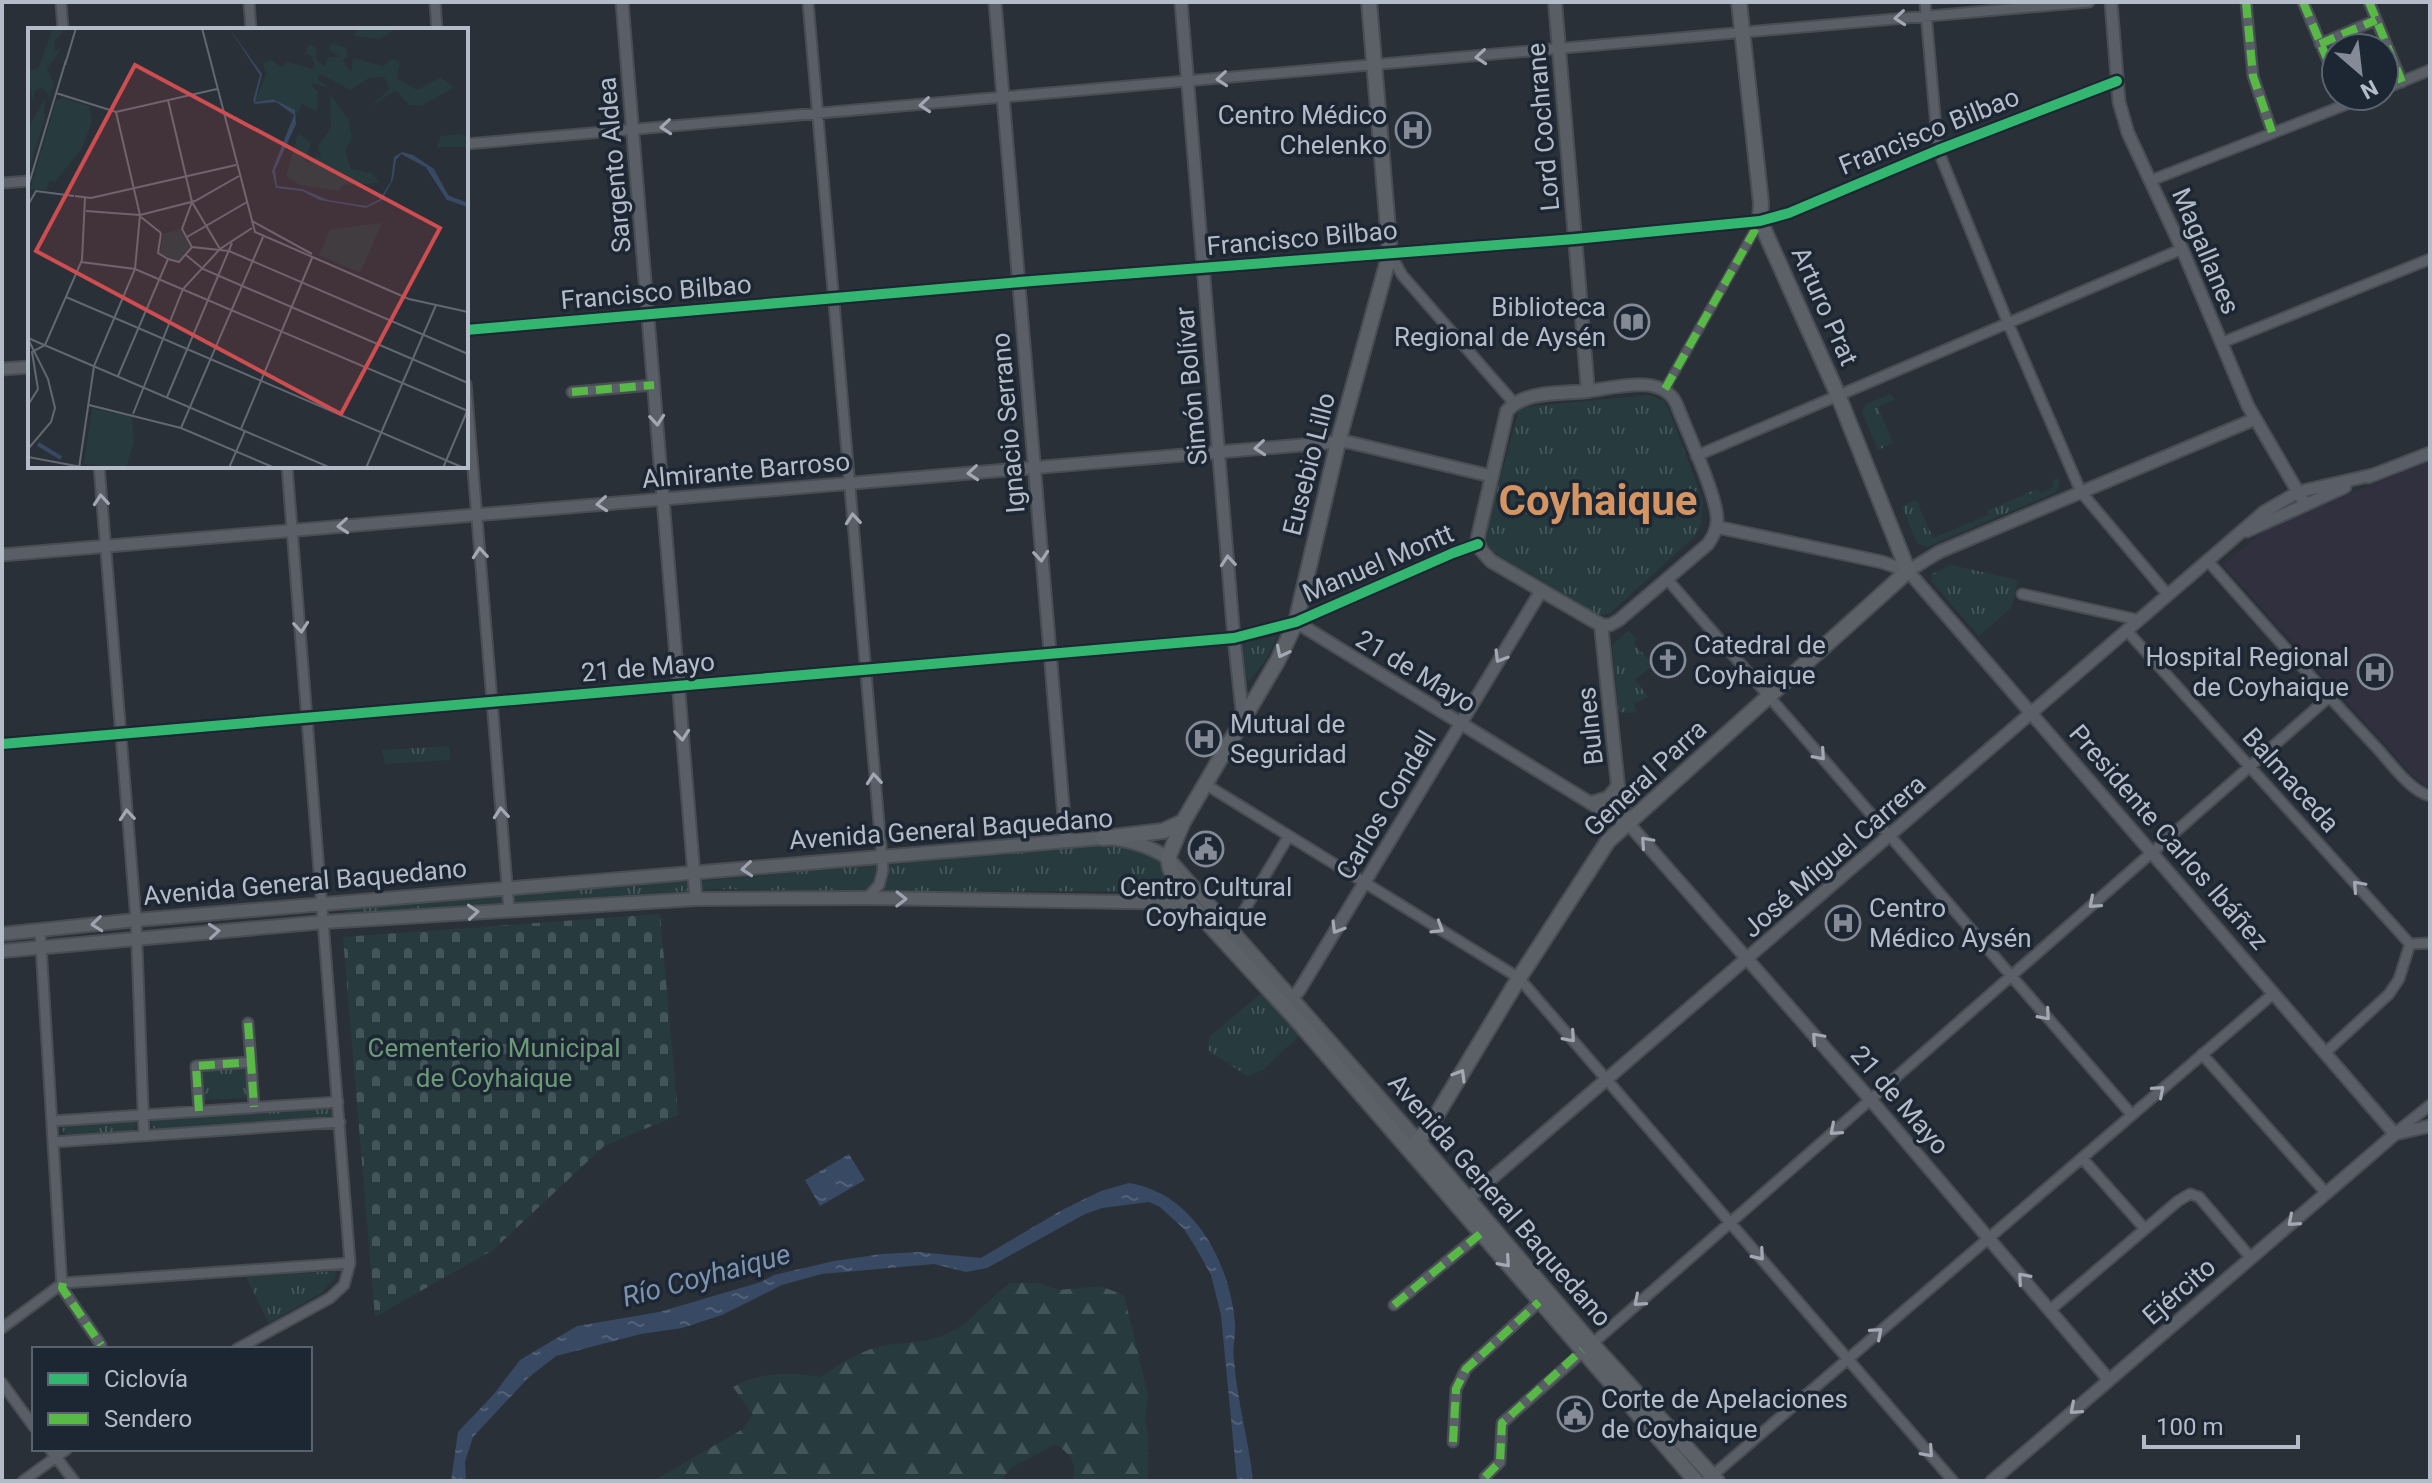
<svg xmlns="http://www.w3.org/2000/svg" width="2432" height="1483" font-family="Roboto,sans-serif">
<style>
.medical{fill:#31303e}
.grass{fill:url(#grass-tufts)}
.forest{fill:url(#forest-firs)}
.cemetery{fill:url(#cemetery-stones)}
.water{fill:url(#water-ripples)}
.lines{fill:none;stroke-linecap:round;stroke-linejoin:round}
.pedestrian-casing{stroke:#484c53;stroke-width:11}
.minor-casing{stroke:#484c53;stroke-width:13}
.tertiary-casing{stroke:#484c53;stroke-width:15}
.secondary-casing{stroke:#484c53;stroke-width:16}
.primary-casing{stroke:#484c55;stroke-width:18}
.pedestrian{stroke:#5a5e66;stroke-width:7}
.minor{stroke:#5a5e66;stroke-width:9}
.tertiary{stroke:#5a5e66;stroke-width:11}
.secondary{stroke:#595d64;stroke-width:12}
.primary{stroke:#5c6168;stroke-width:14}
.quiet{stroke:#58b947;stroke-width:8;stroke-dasharray:16 8;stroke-linecap:butt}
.cycleway-casing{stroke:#1d2633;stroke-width:15}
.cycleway{stroke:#33b770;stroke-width:10}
.oneway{stroke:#a2a9b5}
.oneway2{stroke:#a2aab6}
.oneway3{stroke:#9da4b0}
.labels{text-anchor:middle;stroke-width:7;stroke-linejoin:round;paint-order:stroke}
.poi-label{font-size:26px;fill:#b4bcc9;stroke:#1d2633;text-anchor:start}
.street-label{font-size:26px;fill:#b4bcc9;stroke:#1d2633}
.park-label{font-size:26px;fill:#6b9a76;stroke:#1d2633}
.water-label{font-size:28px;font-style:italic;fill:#7c92b1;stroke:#1d2633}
.town-label{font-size:42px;font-weight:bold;fill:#d59563;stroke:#1d2633}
.inset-river{fill:none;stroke:#384963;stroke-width:4}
.inset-road{fill:none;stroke:#616872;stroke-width:2}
.view{fill:#ce4d50;fill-opacity:0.15;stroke:#ce4d50;stroke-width:4}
.inset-edge{fill:none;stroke:#b4bcc9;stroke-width:4}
</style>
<defs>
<pattern id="grass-tufts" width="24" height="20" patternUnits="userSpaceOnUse" patternTransform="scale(2)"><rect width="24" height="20" fill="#273a3e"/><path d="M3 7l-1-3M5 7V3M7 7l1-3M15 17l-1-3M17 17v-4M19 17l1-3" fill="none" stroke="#445559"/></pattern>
<pattern id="forest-firs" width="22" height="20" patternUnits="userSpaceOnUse" patternTransform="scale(2)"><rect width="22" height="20" fill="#273a3e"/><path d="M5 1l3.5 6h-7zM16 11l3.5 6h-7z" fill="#445559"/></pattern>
<pattern id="cemetery-stones" width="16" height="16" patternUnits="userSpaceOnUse" patternTransform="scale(2)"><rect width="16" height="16" fill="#273a3e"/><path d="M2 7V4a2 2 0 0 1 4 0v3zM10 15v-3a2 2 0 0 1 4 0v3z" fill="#445559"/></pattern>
<pattern id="water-ripples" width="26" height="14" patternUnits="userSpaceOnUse" patternTransform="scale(2)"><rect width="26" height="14" fill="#384963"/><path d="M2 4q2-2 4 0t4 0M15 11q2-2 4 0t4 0" fill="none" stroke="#526178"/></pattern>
</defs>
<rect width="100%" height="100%" fill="#2a3038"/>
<path class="medical" d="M2430,461V789L2416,779L2223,565L2268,527Z"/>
<path class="grass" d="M1891,394L1894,400L1878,407L1893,443L1878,450L1862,411L1866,404Z
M1649,395L1664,401L1669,410L1703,501L1701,525L1695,536L1610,613L1599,615L1492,551L1485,540L1486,532L1519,410L1525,407Z
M2058,478L2060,483L2056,492L1927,547L1917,543L1902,506L1916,500L1933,538L1988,515L1987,511L2037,489L2040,493L2054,487L2052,481Z
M1951,565L2018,580L2012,607L1979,636L1931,581L1932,574Z
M1628,631L1637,639L1633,643L1653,665L1635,680L1648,697L1634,704L1637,711L1632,713L1619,712L1612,645Z
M1277,636L1266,660L1248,682L1244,670L1243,643Z
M449,746L450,760L385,764L382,750Z
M1102,843C1119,845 1149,848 1160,861C1167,869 1172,882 1177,891L901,892L715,889L350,915L344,913L348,907L529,892L713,880Z
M1265,990L1303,1032L1263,1070L1247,1076L1208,1050L1209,1037Z
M246,1067L249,1098L199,1100L201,1069Z
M330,1109L334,1112V1117L330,1121L155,1130L150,1123L154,1118Z
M132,1119L137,1125L132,1131L67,1135L63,1132L62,1128L66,1123Z
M336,1271L335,1278L321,1293L269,1323L246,1277Z"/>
<path class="forest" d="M1010,1283H1038L1059,1290L1100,1286L1124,1295L1148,1395L1145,1419L1148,1435V1481H1072C1078,1463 1070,1454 1056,1444L1011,1468L1001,1481H653L743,1429L753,1415L733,1387C761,1372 790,1372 821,1377C837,1365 861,1351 881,1346C901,1342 923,1343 942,1336C971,1325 986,1300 1010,1283Z"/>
<path class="cemetery" d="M660,914L678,1115L604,1146L493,1250L375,1317L343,937Z"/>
<path class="water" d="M849,1154L865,1180L820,1206L805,1180Z
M1129,1183C1194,1193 1230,1263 1235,1323C1236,1336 1232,1348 1234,1360C1237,1401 1249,1441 1253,1481H1237L1221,1315L1211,1275L1196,1248L1184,1229L1160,1207L1149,1202L1102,1208L1085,1214L987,1268L966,1272L934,1264L822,1274L782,1285L722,1315L682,1328L641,1334L556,1356L528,1378L473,1437L465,1462L466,1481H451L458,1432L494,1394L520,1360L577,1326L659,1312L761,1282L774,1275L834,1261L882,1254L918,1252L981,1258L1062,1210L1101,1191Z"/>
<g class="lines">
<g class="pedestrian-casing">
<path id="pedestrian" d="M1665,389L1760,221"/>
</g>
<g class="minor-casing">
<path id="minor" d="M61,2L63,30
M249,2L251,30
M435,2L437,30
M808,2L883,870L879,885L867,898
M1925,2L1938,150L2008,323L2081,492L2168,595
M2246,2L2253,76L2272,132
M2303,2L2336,80
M2369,2L2402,82
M2320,44L2376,20
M2384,89L2430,70
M466,144L2089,2
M2152,180L2368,96
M2,183L30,181
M1390,253L1402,275L1514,403
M2221,343L2430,259
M466,384L509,909
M572,392L654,385
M1696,456L2182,249
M99,466L136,920L144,1135
M2207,560C2263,623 2318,686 2376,747C2391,763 2409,790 2430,796
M1667,579L2132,1115
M2022,594L2139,620
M2127,631L2410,944L2430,943
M1205,784L1519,978L1953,1481
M40,930L62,1288L101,1345
M1232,931L1288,837
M248,1023L251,1062
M2325,1053L2389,994L2399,979L2410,944
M2202,1054L2326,1193
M199,1111L196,1066L251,1062L254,1107
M53,1121L338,1102
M2395,1133L2430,1105
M55,1142L340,1122
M2082,1158L2145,1229
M63,1283L350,1263
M1394,1305L1480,1234
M2050,1310L2178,1201L2190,1194L2199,1197L2205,1204L2251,1258
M2,1328L63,1283
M237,1349L330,1298L344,1285L350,1263L287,466
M2,1383L34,1427
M1453,1442L1456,1389L1466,1369L1539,1302
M50,1449L74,1481
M1485,1477L1500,1462L1502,1423L2329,697
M23,1481L67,1449
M1706,1481L2274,993"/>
</g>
<g class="tertiary-casing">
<path id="tertiary" d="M622,2L696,899
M995,2L1066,841
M1181,2L1234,638L1243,719
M2111,2L2119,102L2128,133L2182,249L2248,406L2305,504
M466,330L1032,281L1575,239L1760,221L1789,213L1938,150L2117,81
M2,369L30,367
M1588,391C1615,388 1661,373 1676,403C1685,427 1719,500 1717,521C1717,530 1713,537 1708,544L1619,620L1610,625H1601
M2368,477L2430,453
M1717,527L1882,562L1908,571L2395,1134
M2247,531L2345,487
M2,555L1338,442H1348L1491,476
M1908,571L1939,552L2255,419
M1296,622L1610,815L1627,822L1870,1099L2109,1380
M2,744L1234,638L1296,622L1453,553L1478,544
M1289,1003L1300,989L1541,591
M1462,1204L2264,512L2298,492L2372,475
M1992,1481L2395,1134L2430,1126"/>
</g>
<g class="secondary-casing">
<path id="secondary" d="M1555,2L1588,391C1563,394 1524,390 1507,411L1477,541L1482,551L1491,561L1601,625L1618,786L1627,822
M1591,803L1608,798L1618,786
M2,934L136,920L1103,838C1127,839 1148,845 1168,858L1418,1141
M2,951L324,922L696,899L867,898L1189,903"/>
</g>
<g class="primary-casing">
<path id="primary" d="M1369,2L1390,253L1338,442L1296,622L1278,660L1183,822L1168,858L1170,868L1181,894L1296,1019L1696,1481
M1103,838L1163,831L1183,822
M1418,1141L1430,1126L1519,978L1608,841L1908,571L1838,395L1760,221L1761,203L1739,2
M1418,1141L1591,1343L1717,1481"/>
</g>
<use href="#pedestrian" class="pedestrian"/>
<use href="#minor" class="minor"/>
<use href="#tertiary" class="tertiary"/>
<use href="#secondary" class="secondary"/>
<use href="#primary" class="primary"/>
<path class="quiet" d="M2246,2L2253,76L2272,132
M2303,2L2336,80
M2369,2L2402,82
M2320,44L2376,20
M2343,96L2347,105
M1665,389L1760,221
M572,392L654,385
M248,1023L251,1062
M199,1111L196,1066L251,1062L254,1107
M63,1283L62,1288L101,1345
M1394,1305L1480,1234
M1453,1442L1456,1389L1466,1369L1539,1302
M1485,1477L1500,1462L1502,1423L1582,1350"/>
<g class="cycleway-casing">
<path id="cycleway" d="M466,330L1032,281L1575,239L1760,221L1789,213L1938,150L2117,81
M2,744L1234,638L1296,622L1453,553L1478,544"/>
</g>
<use href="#cycleway" class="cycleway"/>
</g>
<defs><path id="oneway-chevron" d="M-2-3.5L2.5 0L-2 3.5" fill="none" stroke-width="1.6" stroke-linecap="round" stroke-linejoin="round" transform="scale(2)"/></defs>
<g class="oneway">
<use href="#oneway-chevron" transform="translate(1900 18) rotate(175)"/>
<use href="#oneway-chevron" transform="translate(1481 57) rotate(175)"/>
<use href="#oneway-chevron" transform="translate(1222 79) rotate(175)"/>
<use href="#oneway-chevron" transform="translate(925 105) rotate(175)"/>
<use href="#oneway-chevron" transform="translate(666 127) rotate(175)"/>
<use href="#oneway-chevron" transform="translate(657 420) rotate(85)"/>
<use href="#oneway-chevron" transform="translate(1260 448) rotate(175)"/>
<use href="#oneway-chevron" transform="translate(973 473) rotate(175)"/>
<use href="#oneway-chevron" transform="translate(101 500) rotate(-95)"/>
<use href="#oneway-chevron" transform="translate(602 504) rotate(175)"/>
<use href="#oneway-chevron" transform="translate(853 519) rotate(-95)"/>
<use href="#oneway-chevron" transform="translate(343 526) rotate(175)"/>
<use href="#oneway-chevron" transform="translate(480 553) rotate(-95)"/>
<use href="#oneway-chevron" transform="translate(1041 556) rotate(85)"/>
<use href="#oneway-chevron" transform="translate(1228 561) rotate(-95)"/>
<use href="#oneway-chevron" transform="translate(301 627) rotate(85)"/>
<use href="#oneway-chevron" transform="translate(1500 657) rotate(121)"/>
<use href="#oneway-chevron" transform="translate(682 735) rotate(85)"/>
<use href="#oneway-chevron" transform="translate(1820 755) rotate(49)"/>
<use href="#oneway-chevron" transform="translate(874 779) rotate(-95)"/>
<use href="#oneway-chevron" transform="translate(501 813) rotate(-95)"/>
<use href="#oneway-chevron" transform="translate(127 815) rotate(-95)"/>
<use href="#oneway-chevron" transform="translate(1646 842) rotate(-132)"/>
<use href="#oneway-chevron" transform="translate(2358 886) rotate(-132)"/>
<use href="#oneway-chevron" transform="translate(2094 903) rotate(139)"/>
<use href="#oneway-chevron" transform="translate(1337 928) rotate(121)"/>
<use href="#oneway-chevron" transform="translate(1438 928) rotate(32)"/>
<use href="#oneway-chevron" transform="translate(2045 1015) rotate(49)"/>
<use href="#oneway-chevron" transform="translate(1570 1037) rotate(49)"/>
<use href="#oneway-chevron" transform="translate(1817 1038) rotate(-132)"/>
<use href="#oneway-chevron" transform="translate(2159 1091) rotate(-41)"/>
<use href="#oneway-chevron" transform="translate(1835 1130) rotate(139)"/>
<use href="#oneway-chevron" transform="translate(2293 1221) rotate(139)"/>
<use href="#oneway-chevron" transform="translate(1759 1255) rotate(50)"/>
<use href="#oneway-chevron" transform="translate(2023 1278) rotate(-131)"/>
<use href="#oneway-chevron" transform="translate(1639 1301) rotate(139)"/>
<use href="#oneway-chevron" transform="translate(1877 1333) rotate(-41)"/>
<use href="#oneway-chevron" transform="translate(2075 1409) rotate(139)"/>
<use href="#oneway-chevron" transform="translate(1928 1452) rotate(49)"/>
</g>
<g class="oneway2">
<use href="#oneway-chevron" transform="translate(1282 652) rotate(117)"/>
<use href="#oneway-chevron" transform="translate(1460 1075) rotate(-59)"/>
<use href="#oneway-chevron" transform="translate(1505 1262) rotate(49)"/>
</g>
<g class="oneway3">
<use href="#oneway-chevron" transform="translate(747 869) rotate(175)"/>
<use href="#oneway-chevron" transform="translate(901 899) rotate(1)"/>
<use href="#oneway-chevron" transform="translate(473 912) rotate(-4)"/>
<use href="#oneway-chevron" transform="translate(97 924) rotate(174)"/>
<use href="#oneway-chevron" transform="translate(214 931) rotate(-5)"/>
</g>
<defs>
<g id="hospital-ring" transform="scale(1.8)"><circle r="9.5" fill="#1d2633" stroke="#848b96" stroke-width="1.5"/><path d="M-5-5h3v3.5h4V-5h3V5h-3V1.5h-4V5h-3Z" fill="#848b96"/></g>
<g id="library-ring" transform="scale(1.8)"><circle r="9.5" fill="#1d2633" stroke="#848b96" stroke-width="1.5"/><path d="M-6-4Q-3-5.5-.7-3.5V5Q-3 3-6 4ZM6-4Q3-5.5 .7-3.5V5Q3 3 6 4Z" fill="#848b96"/></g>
<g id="church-ring" transform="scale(1.8)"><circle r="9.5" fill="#1d2633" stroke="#848b96" stroke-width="1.5"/><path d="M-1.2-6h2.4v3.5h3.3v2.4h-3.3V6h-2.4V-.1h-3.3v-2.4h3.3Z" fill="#848b96"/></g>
<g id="civic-ring" transform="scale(1.8)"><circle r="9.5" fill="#1d2633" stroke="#848b96" stroke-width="1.5"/><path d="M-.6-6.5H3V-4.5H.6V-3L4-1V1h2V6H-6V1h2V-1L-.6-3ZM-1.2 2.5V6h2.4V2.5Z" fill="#848b96"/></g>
</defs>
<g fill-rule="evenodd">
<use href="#hospital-ring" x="1413" y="130"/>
<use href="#library-ring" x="1632" y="322"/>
<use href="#church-ring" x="1668" y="660"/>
<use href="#hospital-ring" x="2375" y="672"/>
<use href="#hospital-ring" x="1204" y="739"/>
<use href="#civic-ring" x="1206" y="849"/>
<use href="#hospital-ring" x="1843" y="923"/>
<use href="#civic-ring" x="1575" y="1414"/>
</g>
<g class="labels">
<g class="poi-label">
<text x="1387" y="124" text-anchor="end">Centro Médico<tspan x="1387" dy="30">Chelenko</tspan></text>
<text x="1606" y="316" text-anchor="end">Biblioteca<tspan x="1606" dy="30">Regional de Aysén</tspan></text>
<text x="1694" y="654">Catedral de<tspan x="1694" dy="30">Coyhaique</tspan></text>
<text x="2349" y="666" text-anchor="end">Hospital Regional<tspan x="2349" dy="30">de Coyhaique</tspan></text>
<text x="1230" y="733">Mutual de<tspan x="1230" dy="30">Seguridad</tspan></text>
<text x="1206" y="896" text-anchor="middle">Centro Cultural<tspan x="1206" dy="30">Coyhaique</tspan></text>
<text x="1869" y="917">Centro<tspan x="1869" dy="30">Médico Aysén</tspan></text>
<text x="1601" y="1408">Corte de Apelaciones<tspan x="1601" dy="30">de Coyhaique</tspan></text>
</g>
<g class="street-label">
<text transform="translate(1543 127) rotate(-95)" y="9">Lord Cochrane</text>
<text transform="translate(1929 131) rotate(-22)" y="9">Francisco Bilbao</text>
<text transform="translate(614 165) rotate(-95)" y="9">Sargento Aldea</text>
<text transform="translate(1302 238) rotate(-5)" y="9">Francisco Bilbao</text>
<text transform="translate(2206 251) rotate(67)" y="9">Magallanes</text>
<text transform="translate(656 292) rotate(-5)" y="9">Francisco Bilbao</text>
<text transform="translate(1825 306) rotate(66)" y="9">Arturo Prat</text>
<text transform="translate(1191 386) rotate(-95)" y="9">Simón Bolívar</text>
<text transform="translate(1008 423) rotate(-95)" y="9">Ignacio Serrano</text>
<text transform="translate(1309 464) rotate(-76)" y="9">Eusebio Lillo</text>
<text transform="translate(746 470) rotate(-5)" y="9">Almirante Barroso</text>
<text transform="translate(1378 563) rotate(-23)" y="9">Manuel Montt</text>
<text transform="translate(648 667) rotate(-5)" y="9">21 de Mayo</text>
<text transform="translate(1416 671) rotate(31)" y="9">21 de Mayo</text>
<text transform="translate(1590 726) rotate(-96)" y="9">Bulnes</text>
<text transform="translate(1645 778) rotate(-43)" y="9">General Parra</text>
<text transform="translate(2291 780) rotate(48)" y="9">Balmaceda</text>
<text transform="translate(1386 805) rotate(-59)" y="9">Carlos Condell</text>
<text transform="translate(951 829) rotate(-4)" y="9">Avenida General Baquedano</text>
<text transform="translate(2169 837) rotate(49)" y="9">Presidente Carlos Ibáñez</text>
<text transform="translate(1834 856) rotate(-41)" y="9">José Miguel Carrera</text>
<text transform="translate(305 882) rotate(-5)" y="9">Avenida General Baquedano</text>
<text transform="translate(1900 1100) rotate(49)" y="9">21 de Mayo</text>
<text transform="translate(1500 1200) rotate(49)" y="9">Avenida General Baquedano</text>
<text transform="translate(2179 1291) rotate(-41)" y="9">Ejército</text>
</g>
<g class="park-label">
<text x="494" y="1057">Cementerio Municipal<tspan x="494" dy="30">de Coyhaique</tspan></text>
</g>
<g class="water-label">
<text transform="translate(706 1275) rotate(-15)" y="10">Río Coyhaique</text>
</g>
<g class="town-label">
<text x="1598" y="515">Coyhaique</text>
</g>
</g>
<g transform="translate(28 28)">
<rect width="440" height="440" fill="#2a3038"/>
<path d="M152,201L163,217L150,233L132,226L135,206ZM64,381L104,388L106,413L98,440L56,436Z" fill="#273a3e"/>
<path d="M25,0H38L27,12L26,23L32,20L31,24L19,41L26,56L18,80L21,67L14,60L7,62L5,75L0,43L10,41ZM330,0H384V1L366,2L352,11L326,8ZM304,15L318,20L320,29L315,33L323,44L325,30L355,38L365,31L372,34L369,50L389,62L413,49L425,60L393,78L381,77L368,63L342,78L362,61L356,49L341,50L322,62L292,46L289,51L302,60L282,55L290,64L289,84L274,76L270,86L245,70L226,74L238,47L235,35L244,32L253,39L259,34L287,41L284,28L277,25L281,16L288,20V31L296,39L300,29H312L300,21ZM302,66L320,91L324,111L317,122L323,141L344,145L352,155L315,157L311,163L272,157L258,148L270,105L283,115L277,134L286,133L288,126L293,131L290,118L303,100ZM17,70L16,92L0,144V100ZM431,106L440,109V119H408L413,108Z" fill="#273a3e"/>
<path d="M354,195L332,245L291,227L302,201Z" fill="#273a3e"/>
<path d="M35,70L61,78L64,93L54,120L27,154L22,152L18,162L2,161L28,73Z" fill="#273a3e"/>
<path d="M201,0L234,46L227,74L245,71L267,82L268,96L247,142L249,158L274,161L300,172L339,178L352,171L363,153L366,129L374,124L385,127L406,141L420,167L440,178L418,168L405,143L373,126L368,132L365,151L354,172L338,180L292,172L274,163L248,160L244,143L266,87L248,74L227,76L225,73L232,47Z" fill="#384963"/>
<path class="inset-river" d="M400,139L420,170L440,177M10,416L33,430"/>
<path class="inset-road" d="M174,0L227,204L381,271L440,284M37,37L48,0M28,65L88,84L189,61M140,72L164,174L192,221M88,84L112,187M0,159L38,32M47,168L63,170L208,137M0,177L8,163L46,168M58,183L112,187M113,189L133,205M224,193L284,226M133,205L130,225L140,231M159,209L219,174M164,219L201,223L440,326M158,227L175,241L440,355M53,234L107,241L440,383M38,269L436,440M0,310L303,440M0,311L20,351L27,380L23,394L0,421M90,348L140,231L151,234L164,219L154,201L164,174M139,369L204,215M0,377L10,361L4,324L17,317L54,232L57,169M61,377L153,400L247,440M105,386L155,261L192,221L224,200M153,400L235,209M213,401L284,230M0,429L59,440M51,440L66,338L107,241L112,187L167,173L211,148M201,440L217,403M338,440L408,277M415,440L440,381"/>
<path class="view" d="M107,37L412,200L313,386L8,223Z"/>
<rect width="440" height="440" class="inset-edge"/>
</g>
<rect width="2432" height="1483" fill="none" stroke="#b4bcc9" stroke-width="8"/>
<rect x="32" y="1347" width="280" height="104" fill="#1d2633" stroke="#59626f" stroke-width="2"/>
<rect x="48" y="1373" width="40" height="12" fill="#33b770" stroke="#59626f" stroke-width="2"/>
<text x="104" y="1387" font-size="24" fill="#b4bcc9">Ciclovía</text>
<rect x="48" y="1413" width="40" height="12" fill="#58b947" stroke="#59626f" stroke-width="2"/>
<text x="104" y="1427" font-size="24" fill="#b4bcc9">Sendero</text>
<g transform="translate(2360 72) rotate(152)"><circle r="38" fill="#1d2633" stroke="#59626f" stroke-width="2"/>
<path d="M0-6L14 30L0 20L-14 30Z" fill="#848b96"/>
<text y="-12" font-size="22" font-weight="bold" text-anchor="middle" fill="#b4bcc9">N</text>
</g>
<path d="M2144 1435v12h154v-12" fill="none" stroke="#b4bcc9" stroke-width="4"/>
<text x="2156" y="1435" font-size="24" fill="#b4bcc9" stroke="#1d2633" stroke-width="6" paint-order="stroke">100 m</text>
</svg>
